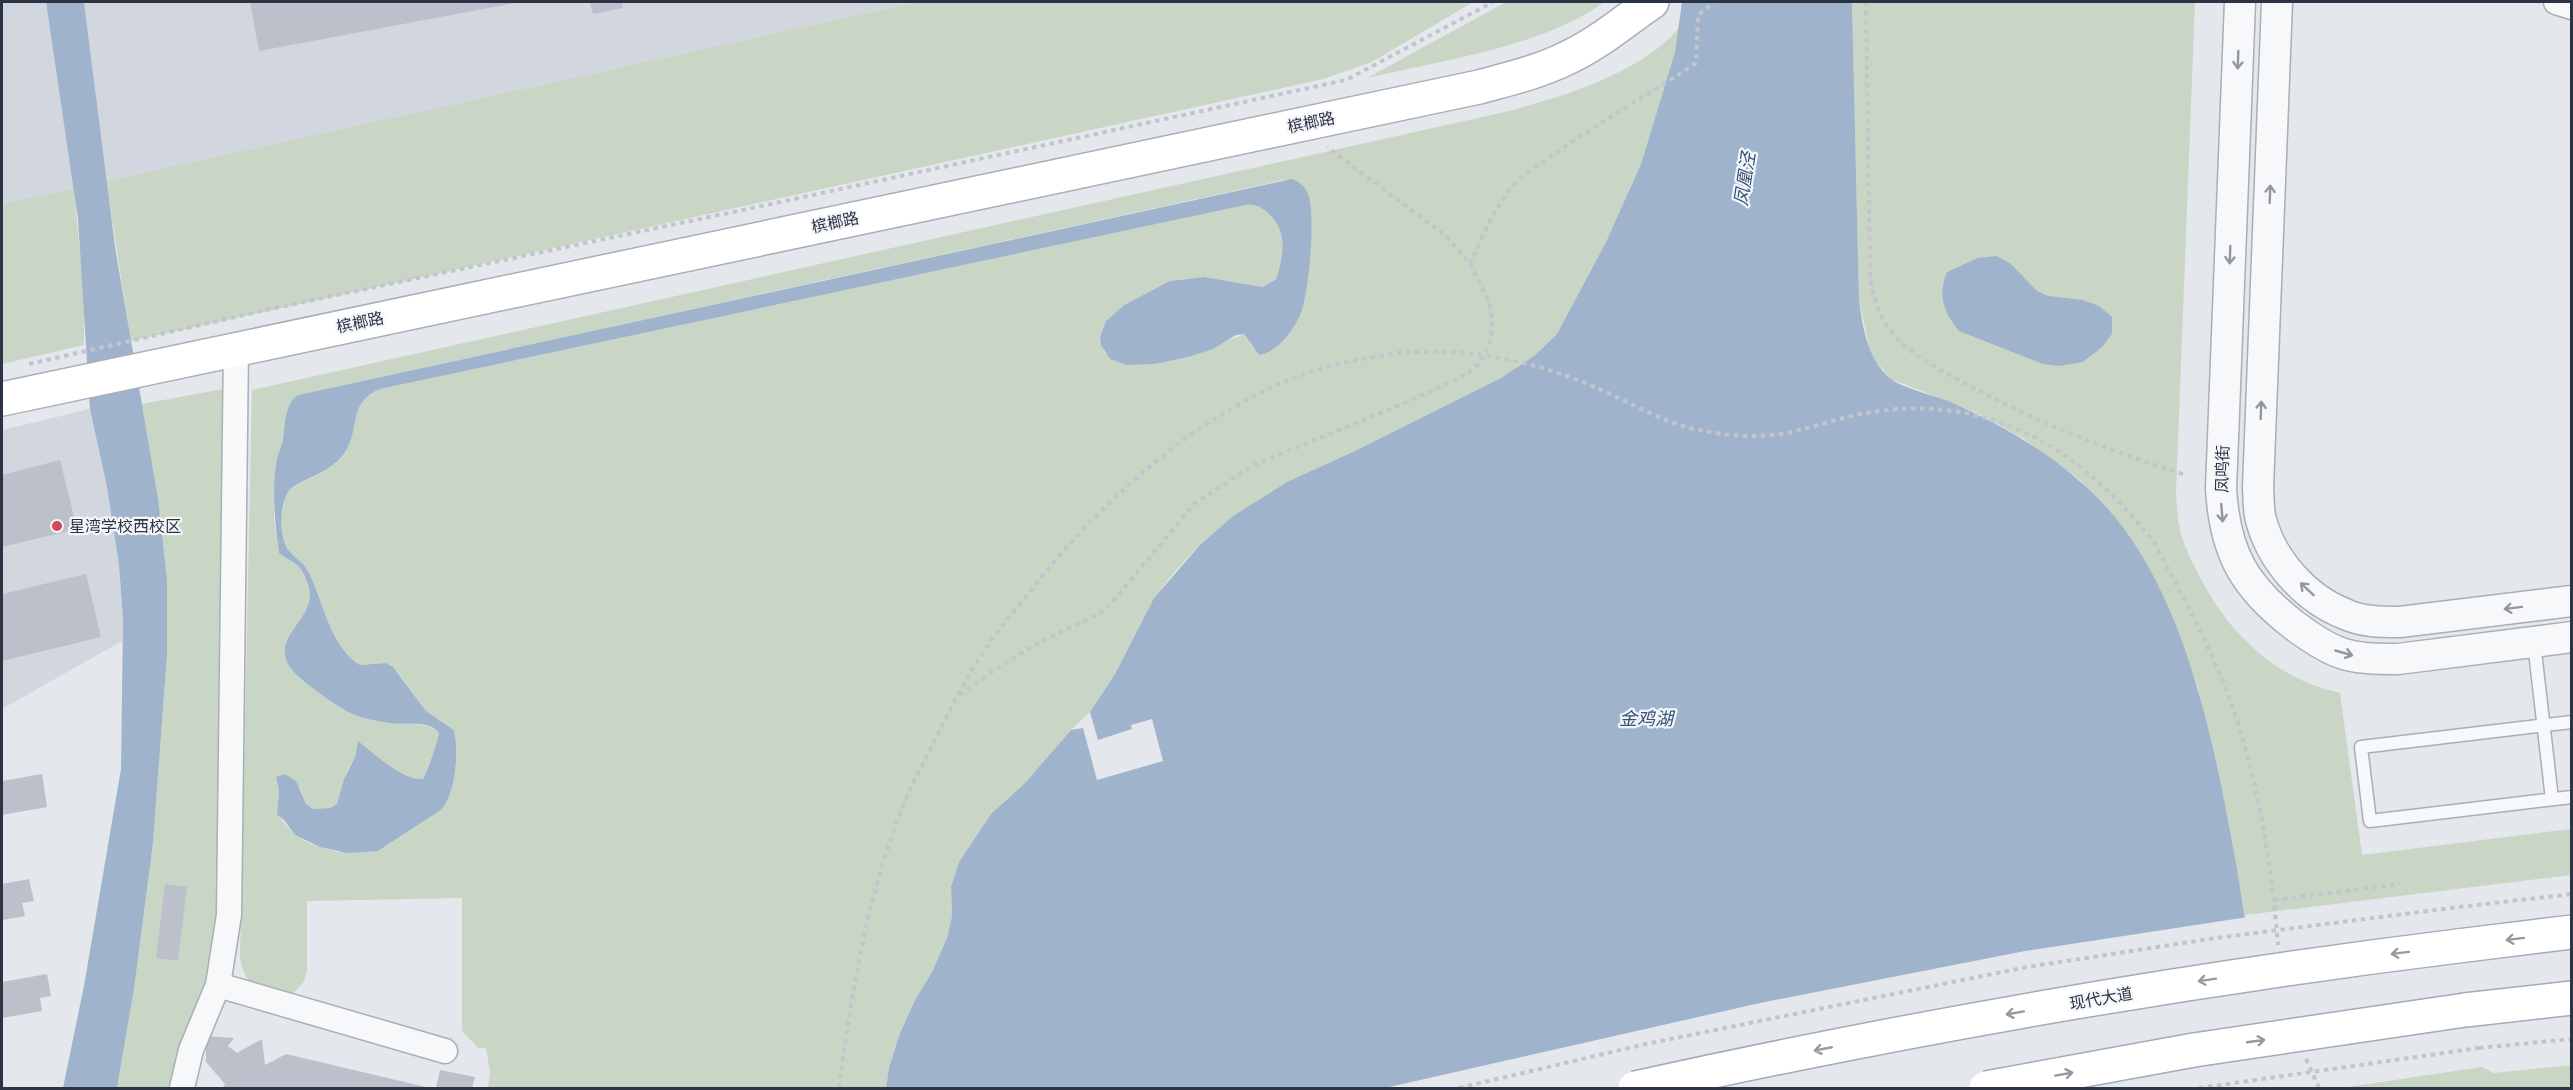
<svg xmlns="http://www.w3.org/2000/svg" width="2573" height="1090" font-family="'PT Sans','Noto Sans SC',sans-serif">
<style>
.built{fill:#d2d6de}
.green{fill:#c9d6c5;fill-rule:evenodd}
.water{fill:#9fb4cc}
.pier{fill:#e4e7ec}
.building{fill:#bbc0ca}
.lines{fill:none;stroke-linecap:round;stroke-linejoin:round}
.service-casing{stroke:#a9aeb7;stroke-width:15}
.minor-casing{stroke:#a9aeb7;stroke-width:27}
.tertiary-casing{stroke:#a9aeb7;stroke-width:33}
.secondary-casing{stroke:#a9aeb7;stroke-width:36}
.primary-casing{stroke:#a3abb8;stroke-width:36}
.path{stroke:#c2c5cb;stroke-width:4;stroke-dasharray:4.5 4.5;stroke-linecap:butt}
.service{stroke:#f7f8fa;stroke-width:12}
.minor{stroke:#f7f8fa;stroke-width:24}
.tertiary{stroke:#f7f8fa;stroke-width:30}
.secondary{stroke:#fff;stroke-width:33}
.primary{stroke:#fff;stroke-width:33}
.primary-bridge-casing{stroke:#a3abb8;stroke-width:36;stroke-linecap:butt}
.path-bridge{stroke:#c2c5cb;stroke-width:4;stroke-dasharray:4.5 4.5;stroke-linecap:butt}
.primary-bridge{stroke:#fff;stroke-width:33}
.oneway{stroke:#9196a0}
.oneway2{stroke:#959aa2}
.poi-dot{fill:#d1495b;stroke:#f4f6f9;stroke-width:2}
.labels{text-anchor:middle;stroke-width:4.5;stroke-linejoin:round;paint-order:stroke}
.street-label{font-size:16px;fill:#2b3445;stroke:#f4f6f9}
.poi-label{font-size:16px;fill:#2b3445;stroke:#f4f6f9;text-anchor:start}
.water-label{font-size:18px;font-style:italic;fill:#34527a;stroke:#f4f6f9}
</style>
<rect width="100%" height="100%" fill="#e4e7ec"/>
<path class="built" d="M2,2H46L74,188L2,204Z
M84,2H917L106,181Z
M90,409L107,487L119,565L123,619L122,641L2,709V430Z"/>
<path class="green" d="M917,2H1473L1372,62L1323,79L131,341L106,181Z
M1506,2H1604C1546,46 1439,61 1367,78Z
M1852,2H2195L2176,493C2177,504 2177,515 2179,525C2182,543 2192,561 2200,577C2229,634 2276,679 2340,693L2362,855L2571,829V875L2245,915L2227,816L2197,684L2163,598L2134,543L2079,479L2024,439L1975,412L1891,379L1875,360L1869,347L1859,299Z
M1679,28L1675,52L1641,164L1606,242L1557,334L1534,356L1501,378L1357,450L1287,482L1233,516L1200,545L1177,569L1154,598L1115,674L1090,712L1071,730L1025,783L991,814L959,862L951,887L952,916L947,938L932,972L915,1000L900,1033L889,1068L886,1088H488L490,1072L486,1048H478L462,1031V898L307,901V971L304,982L291,995C262,990 245,990 240,957L252,390L1505,112C1561,97 1640,74 1679,28ZM1284,180L1299,182L1310,245L1307,278L1290,329L1281,342L1253,348L1244,334L1188,357L1127,365L1105,353L1100,337L1106,321L1124,305L1170,281L1204,277L1263,287L1276,279C1283,257 1288,234 1271,216C1263,208 1257,204 1246,205L380,389C349,402 360,424 347,449C333,476 294,480 287,494C281,508 280,529 285,544C289,555 303,561 308,571C325,601 329,648 360,665L385,663L399,674L426,711L454,730C459,753 456,793 441,810L385,847L338,852L311,844L295,835L277,815L279,790L300,788L306,804L313,809L330,808L337,804L347,771L355,757L356,749L365,747C377,759 406,781 423,779C427,770 438,741 439,733C427,720 408,726 391,723C380,722 366,719 355,715C342,711 296,678 289,666C271,635 322,617 307,582C305,577 303,570 298,566C293,561 285,558 279,553L274,519L276,463L281,447L287,408L298,395Z
M74,188L84,297V345L2,364V204Z
M223,389L219,905L208,975L176,1061L170,1088H117L134,989L153,843L167,655L158,498L142,404Z
M2571,1065V1088H2341L2482,1067L2494,1073Z"/>
<path class="water" d="M46,2H84L115,247L158,498L167,581V655L153,843L134,989L117,1088H63L84,986L121,769L123,619L119,565L107,487L90,409L78,219Z
M1682,2H1852L1859,299C1862,326 1868,360 1890,378C1901,388 1937,396 1953,403C2013,430 2071,465 2114,516C2190,608 2216,754 2237,869C2245,919 2253,973 2271,1020C2281,1043 2295,1066 2307,1088H886L889,1068L900,1033L915,1000L932,972L947,938L952,916L951,887L959,862L991,814L1025,783L1071,730L1083,728L1097,780L1163,761L1152,719L1131,725L1132,729L1098,740L1090,712L1115,674L1154,598L1200,545L1233,516L1287,482L1357,450L1501,378L1534,356L1557,334L1606,242L1641,164L1675,52Z
M1292,179C1300,182 1305,186 1308,194C1316,216 1309,287 1302,310C1296,327 1279,352 1259,355L1244,334L1236,335L1213,349L1188,357L1154,364L1127,365L1110,359L1101,345L1100,337L1106,321L1124,305L1170,281L1204,277L1263,287L1276,279C1283,257 1288,234 1271,216C1263,208 1257,204 1246,205L380,389C349,402 360,424 347,449C332,476 294,479 287,494C280,508 280,530 285,544C289,555 303,561 308,571C324,601 330,648 360,665L385,663L393,667L426,711L454,730C459,753 456,793 441,810L378,851L347,853L320,847L295,835L284,820L277,815L279,790L276,777L285,774L296,781L306,804L313,809L330,808L337,804L344,779L355,757L358,741C373,753 403,781 423,779C427,772 438,741 439,733C428,719 408,726 391,723C380,722 366,719 355,715C342,711 296,678 289,666C270,633 322,618 307,582C305,577 303,570 298,566C293,561 285,558 279,553C275,524 272,494 276,464C277,455 282,447 283,437C286,421 284,405 298,395Z
M1996,256L2011,264L2037,291L2048,296L2083,300L2099,306L2112,317V334L2102,347L2083,362L2059,366L2043,364L1959,331C1944,313 1937,295 1947,272L1978,258Z"/>
<path class="pier" d="M2248,917L2274,1019L2310,1088H1385L1760,1003L2025,951Z"/>
<path class="building" d="M250,2H516V3L259,51Z
M590,2H621L623,8L593,14Z
M60,460L77,529L2,547V475Z
M86,574L101,637L2,661V594Z
M42,774L47,807L2,815V781Z
M29,879L34,901L22,903L25,916L2,920V884Z
M165,884L187,887L178,961L156,958Z
M47,974L51,996L40,998L42,1011L2,1018V982Z
M206,1036L234,1038L228,1046L237,1053L262,1039L265,1065L286,1054L430,1088H223L225,1084L206,1062Z
M440,1070L475,1077L472,1088H436Z"/>
<g class="lines">
<g class="service-casing">
<path id="service" d="M2534,643L2552,799
M2572,722L2361,747L2370,821L2572,797"/>
</g>
<g class="minor-casing">
<path id="minor" d="M2556,2L2572,7
M236,348L229,915L218,985L445,1051
M182,1088L191,1050L218,985"/>
</g>
<g class="tertiary-casing">
<path id="tertiary" d="M2240,2L2221,489C2225,553 2244,587 2295,626C2307,635 2323,646 2338,652C2356,659 2378,659 2398,659L2572,637
M2277,2L2258,488C2259,498 2258,510 2261,520C2272,561 2306,599 2345,614C2362,622 2381,622 2400,622L2572,601"/>
</g>
<g class="secondary-casing">
<path id="secondary" d="M2,399L1479,87C1508,79 1539,72 1567,58C1598,44 1624,21 1652,2"/>
</g>
<g class="primary-casing">
<path id="primary" d="M2458,946L2572,932
M2465,1010L2572,998"/>
</g>
<path class="path" d="M1866,2L1870,279C1874,297 1879,318 1892,333C1911,355 1938,369 1963,382C2033,421 2109,451 2186,475
M1470,264C1481,239 1493,212 1509,190C1520,176 1541,163 1556,153C1601,121 1650,94 1696,63L1698,15L1714,2
M29,364L275,308L743,210L1346,80L1493,2
M2142,528L2153,540C2174,581 2197,622 2215,663C2254,751 2270,849 2278,945
M960,695C991,672 1024,649 1059,633C1076,624 1093,619 1108,607L1194,504L1256,464L1407,402L1467,374L1480,363L1491,339L1492,322L1490,304L1470,264L1446,236L1327,147
M2274,900L2400,884
M2459,907L2572,894
M2479,1048L2572,1039
M2306,1059L2319,1088
M839,1088C852,990 867,897 904,803C911,786 920,770 928,754C946,717 965,679 988,645C1001,626 1017,609 1031,590C1100,503 1187,422 1291,379C1325,365 1361,359 1397,353"/>
<use href="#service" class="service"/>
<use href="#minor" class="minor"/>
<use href="#tertiary" class="tertiary"/>
<use href="#secondary" class="secondary"/>
<use href="#primary" class="primary"/>
<g class="primary-bridge-casing">
<path id="primary-bridge" d="M1635,1088C1907,1028 2182,980 2458,946
M1986,1088L2194,1050L2465,1010"/>
</g>
<path class="path-bridge" d="M1397,353C1469,346 1539,362 1604,391C1637,406 1668,425 1704,431C1730,436 1760,438 1786,433C1808,429 1829,421 1851,416C1972,389 2066,436 2142,528
M1459,1088L1646,1044L2027,967L2216,938L2459,907
M2199,1088L2479,1048"/>
<use href="#primary-bridge" class="primary-bridge"/>
</g>
<defs><path id="oneway-shaft" d="M-6 0H5M1.5-3L5.5 0L1.5 3" fill="none" stroke-width="1.6" stroke-linecap="round" stroke-linejoin="round" transform="scale(1.5)"/></defs>
<g class="oneway">
<use href="#oneway-shaft" transform="translate(2238 60) rotate(92)"/>
<use href="#oneway-shaft" transform="translate(2270 194) rotate(-88)"/>
<use href="#oneway-shaft" transform="translate(2230 255) rotate(92)"/>
<use href="#oneway-shaft" transform="translate(2261 410) rotate(-88)"/>
<use href="#oneway-shaft" transform="translate(2222 513) rotate(85)"/>
<use href="#oneway-shaft" transform="translate(2307 589) rotate(-137)"/>
<use href="#oneway-shaft" transform="translate(2513 608) rotate(173)"/>
<use href="#oneway-shaft" transform="translate(2344 653) rotate(16)"/>
</g>
<g class="oneway2">
<use href="#oneway-shaft" transform="translate(2515 939) rotate(173)"/>
<use href="#oneway-shaft" transform="translate(2400 953) rotate(173)"/>
<use href="#oneway-shaft" transform="translate(2207 980) rotate(171)"/>
<use href="#oneway-shaft" transform="translate(2015 1013) rotate(170)"/>
<use href="#oneway-shaft" transform="translate(2256 1041) rotate(-8)"/>
<use href="#oneway-shaft" transform="translate(1823 1049) rotate(169)"/>
<use href="#oneway-shaft" transform="translate(2064 1074) rotate(-10)"/>
</g>
<circle class="poi-dot" cx="57" cy="526" r="6"/>
<g class="labels">
<g class="street-label">
<text transform="translate(1311 122) rotate(-12)" y="6">槟榔路</text>
<text transform="translate(835 222) rotate(-12)" y="6">槟榔路</text>
<text transform="translate(360 322) rotate(-12)" y="6">槟榔路</text>
<text transform="translate(2222 469) rotate(-89)" y="6">凤鸣街</text>
<text transform="translate(2101 998) rotate(-10)" y="6">现代大道</text>
</g>
<g class="poi-label">
<text x="69" y="532">星湾学校西校区</text>
</g>
<g class="water-label">
<text transform="translate(1745 179) rotate(-81)" y="6">凤凰泾</text>
<text x="1646" y="725">金鸡湖</text>
</g>
</g>
<rect width="2573" height="1090" fill="none" stroke="#2b3445" stroke-width="6"/>
</svg>
